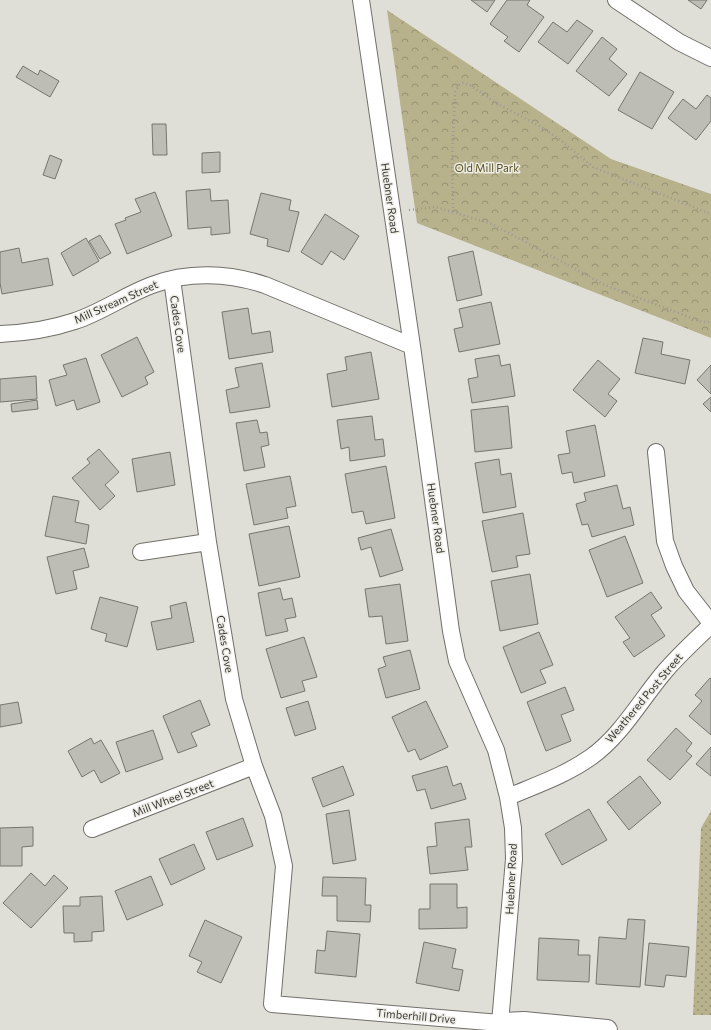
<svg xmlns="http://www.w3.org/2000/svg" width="711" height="1030" font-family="Commissioner,sans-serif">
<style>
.grass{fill:url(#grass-dots)}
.forest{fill:url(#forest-crowns)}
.building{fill:#bdbcb5;stroke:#76756e}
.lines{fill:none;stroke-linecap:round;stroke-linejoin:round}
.minor-casing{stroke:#717069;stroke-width:18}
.tertiary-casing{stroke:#717069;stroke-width:22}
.path{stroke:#9c9b95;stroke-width:2.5;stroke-dasharray:1 3;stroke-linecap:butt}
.minor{stroke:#fff;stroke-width:16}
.tertiary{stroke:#fff;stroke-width:20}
.labels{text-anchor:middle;stroke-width:3;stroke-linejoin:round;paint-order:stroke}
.park-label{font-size:11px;fill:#574f1e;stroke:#edece5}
.street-label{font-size:11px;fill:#3a3936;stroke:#edece5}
</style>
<defs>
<pattern id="grass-dots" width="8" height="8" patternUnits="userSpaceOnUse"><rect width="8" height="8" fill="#b7b18c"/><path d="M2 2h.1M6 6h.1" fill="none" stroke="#969173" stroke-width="1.8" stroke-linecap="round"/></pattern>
<pattern id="forest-crowns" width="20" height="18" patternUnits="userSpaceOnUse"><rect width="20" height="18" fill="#b7b18c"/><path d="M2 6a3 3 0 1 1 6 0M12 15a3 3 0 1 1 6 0" fill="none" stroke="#969173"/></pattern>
</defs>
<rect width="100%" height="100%" fill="#e0dfd7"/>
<path class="grass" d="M711,811V1015H693L701,828Z"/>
<path class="forest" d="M387,10L611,159L711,194V338L417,223Z"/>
<path class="building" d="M471,0H495L487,12Z
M507,0H530L527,5L544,17L519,52L504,41L508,37L490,24Z
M688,0H707L701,9Z
M577,20L593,31L568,64L538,42L553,22L567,32Z
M602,37L617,49L609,59L627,74L609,96L576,71Z
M23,66L38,75L40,70L59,81L50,97L16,77Z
M640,72L674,92L652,129L618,110Z
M707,95L711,98V121L696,140L668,118L683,99L696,109Z
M152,124H166L167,155H153Z
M220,152V172L202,173V153Z
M50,155L62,160L55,179L43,175Z
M210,189L211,201L228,200L230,233L211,235V227L188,229L186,191Z
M155,192L172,236L127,254L115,224L126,220L125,218L141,212L135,199Z
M261,193L291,200L289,210L299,212L289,252L267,246L268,239L250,234Z
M325,214L359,236L344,260L331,251L322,265L301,252Z
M100,235L111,253L100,259L89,241Z
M86,238L99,261L73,276L61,253Z
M19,248L22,263L48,258L53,285L2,294L0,283V252Z
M473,251L482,295L457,301L448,257Z
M491,302L500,344L459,352L454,329L463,327L459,309Z
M248,308L252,334L270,331L273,352L229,359L222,312Z
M137,337L154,372L145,377L148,384L122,397L101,355Z
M643,338L663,342L661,354L690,360L685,384L635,373Z
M371,352L379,399L332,407L327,374L347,370L345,357Z
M499,355L501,366L510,364L515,396L472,403L468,379L478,377L475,359Z
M86,358L100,402L77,410L74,400L56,406L49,380L67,375L63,365Z
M598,360L620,379L608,394L617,401L605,417L573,390Z
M262,363L270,407L230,413L226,390L239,387L235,368Z
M711,365V394L697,380Z
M36,376L37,399L0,402V379Z
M711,397V412L703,404Z
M37,400L38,409L12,412L11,404Z
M508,406L512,448L475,452L471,410Z
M372,416L375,440L383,439L385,456L350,461L349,447L341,449L337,420Z
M257,420L260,433L267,432L269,445L261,447L265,467L244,471L236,423Z
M595,425L605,476L574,483L572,472L562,474L558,455L570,453L566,431Z
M99,449L119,472L105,485L115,496L100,510L72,478L90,463L87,459Z
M170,452L175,485L137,492L132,459Z
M499,459L501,475L511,473L516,507L483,513L475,463Z
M386,466L395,518L366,524L363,511L352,513L345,474Z
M290,476L296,506L286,508L288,518L254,525L246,484Z
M617,485L623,509L630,507L634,525L592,537L588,524L582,525L576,504L586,501L584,493Z
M53,496L79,501L75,522L89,525L86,544L45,536Z
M523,513L530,554L516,556L518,567L492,572L482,521Z
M289,526L300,577L259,586L249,534Z
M391,529L403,570L380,577L371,547L361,550L358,538Z
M625,536L643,583L607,597L589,550Z
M84,548L89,567L73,571L77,589L56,594L47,557Z
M530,574L538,624L500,631L491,581Z
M400,584L408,641L386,644L382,616L369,617L365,589Z
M280,588L283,600L292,598L296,617L285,619L288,631L266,636L258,593Z
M651,592L662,608L651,615L665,636L634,657L623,642L630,638L615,617Z
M100,597L138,607L127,647L105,641L107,634L91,629Z
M186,602L194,642L157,650L151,622L172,618L170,606Z
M539,632L553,665L540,670L546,683L521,693L503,647Z
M304,637L317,677L302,681L305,691L281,698L266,649Z
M410,650L420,689L386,698L378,669L386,666L383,657Z
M710,678L711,679V735L689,716L702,701L695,695Z
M565,687L574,710L561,715L571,741L546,751L527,702Z
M200,700L210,725L191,733L197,746L178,753L163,716Z
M308,701L316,729L295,736L286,708Z
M426,701L448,747L420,760L415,749L408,752L392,717Z
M18,702L22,723L0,727V705Z
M676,728L692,743L686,751L692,756L670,780L647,760Z
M153,730L163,759L126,772L116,742Z
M91,738L94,744L101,740L120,773L101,783L94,770L82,777L68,751Z
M711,747V776L696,764Z
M343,766L354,795L323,807L312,778Z
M447,766L453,786L461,783L466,799L431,809L425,789L417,791L412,776Z
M640,776L661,803L629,830L607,802Z
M589,809L607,840L562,865L545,834Z
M349,810L356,860L333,864L326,814Z
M243,818L253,846L217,860L206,832Z
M469,819L472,847H465L468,870L430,874L427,847L437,846L435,823Z
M33,827V846L22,847V866H0V828Z
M194,844L205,869L171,885L159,859Z
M31,873L45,886L54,875L68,888L31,928L3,903Z
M151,876L163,905L127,920L115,891Z
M323,877L366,878L365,905H371L370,922L337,921V896H322Z
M430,884H457V908L467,907V928L419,929V909H430Z
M102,896L104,931L92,932V941L74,942V933H64L63,906H80V897Z
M628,919L645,920L640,987L596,984L599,937L626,939Z
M205,920L242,937L221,983L197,972L202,962L189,956Z
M327,931L360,934L356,977L315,973L317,950L325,951Z
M539,938L579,940L578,955H590L589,982L537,980Z
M424,942L456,949L452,968L463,970L459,991L416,983Z
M649,943L689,947L686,977L666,975L664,987L645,985Z"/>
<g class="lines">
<g class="minor-casing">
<path id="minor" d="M616,0L679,42L711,58
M172,279L208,542L234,699L254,766L273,816L284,866L272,1004L500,1023L514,859L513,828L508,797L496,750L457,661L451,631L412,346L361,0
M0,334C25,333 51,329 75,321C102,312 125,295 152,285C188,271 229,273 265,285L412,346
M656,452L665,541L674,566L686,591L711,623
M141,552L208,542
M508,797C536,785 566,775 591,757C622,735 641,699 666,670C680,654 696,639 711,625
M92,829L254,766"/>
</g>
<g class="tertiary-casing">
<path id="tertiary" d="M499,1030L500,1023L524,1022L607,1030"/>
</g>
<path class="path" d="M409,210L436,207L492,224L605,285L702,322H711
M453,212L452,160L455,92L459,85L463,83L470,85L496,103L538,125L559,139L593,167L711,214"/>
<use href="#minor" class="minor"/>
<use href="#tertiary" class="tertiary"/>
</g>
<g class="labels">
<g class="park-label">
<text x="487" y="172">Old Mill Park</text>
</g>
<g class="street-label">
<text transform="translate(390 198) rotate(82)" y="4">Huebner Road</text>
<text transform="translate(116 302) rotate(-24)" y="4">Mill Stream Street</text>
<text transform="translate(178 324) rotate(82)" y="4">Cades Cove</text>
<text transform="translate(436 518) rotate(82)" y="4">Huebner Road</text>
<text transform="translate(225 644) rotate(81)" y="4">Cades Cove</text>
<text transform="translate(644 698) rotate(-50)" y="4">Weathered Post Street</text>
<text transform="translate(173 798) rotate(-21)" y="4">Mill Wheel Street</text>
<text transform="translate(511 879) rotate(-87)" y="4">Huebner Road</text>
<text transform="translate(416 1016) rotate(5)" y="4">Timberhill Drive</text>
</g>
</g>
</svg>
